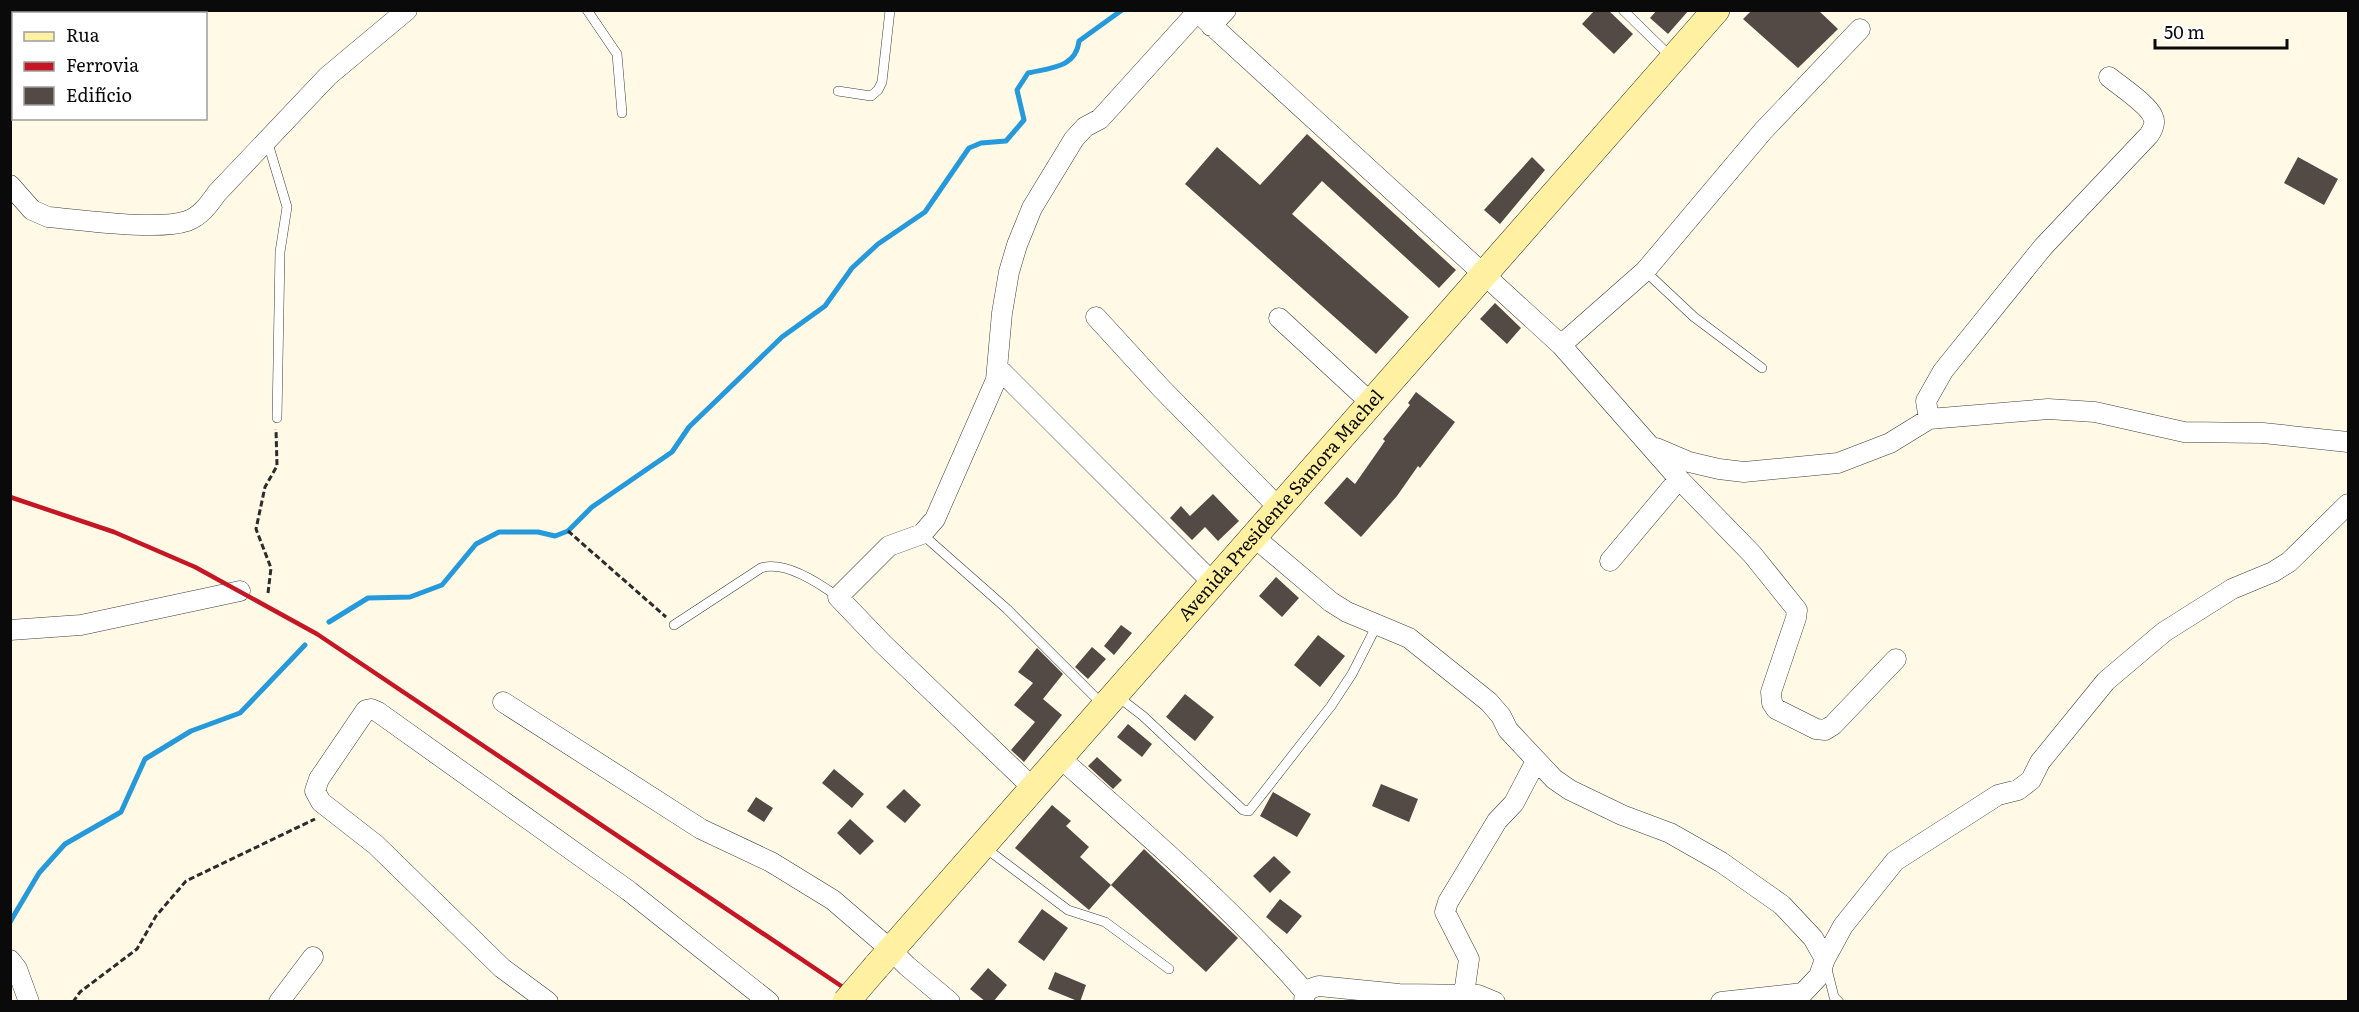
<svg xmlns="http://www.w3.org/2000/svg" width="2359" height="1012" font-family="Literata,serif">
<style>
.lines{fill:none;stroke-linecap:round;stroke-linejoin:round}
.stream{stroke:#2599da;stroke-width:5}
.building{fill:#534a45}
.lane-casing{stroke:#3d3d3d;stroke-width:10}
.street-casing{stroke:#3d3d3d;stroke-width:21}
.secondary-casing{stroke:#2c2c2c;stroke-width:28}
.path{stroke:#2c2c2c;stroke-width:3;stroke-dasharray:6 3;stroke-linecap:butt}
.lane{stroke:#fff;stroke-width:9}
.street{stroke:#fff;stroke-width:20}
.secondary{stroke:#fff1a1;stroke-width:27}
.rail{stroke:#c51625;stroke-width:4.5}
.secondary-bridge-casing{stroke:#2c2c2c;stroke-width:28;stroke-linecap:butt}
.secondary-bridge{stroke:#fff1a1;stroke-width:27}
.labels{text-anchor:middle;stroke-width:6;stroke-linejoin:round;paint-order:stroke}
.street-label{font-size:18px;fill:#0a0a0a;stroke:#fff}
</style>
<rect width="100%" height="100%" fill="#fff9e6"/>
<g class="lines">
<path class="stream" d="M329,622L368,598L410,597L442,585L476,544L499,532H538L555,536L568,531L592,507L672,452L689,427L782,337L825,306L852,268L878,244L925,212L969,148L981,143L1006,141L1024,120L1017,90L1028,73C1050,68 1076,68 1079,41L1122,10
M10,922L39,873L65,844L121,812L145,759L191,731L240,713L305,645"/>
</g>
<path class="building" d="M1595,10H1608L1633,34L1614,54L1582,24Z
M1657,10H1689L1668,34L1650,18Z
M1752,10H1818L1838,29L1798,68L1743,19Z
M1307,134L1456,270L1439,288L1322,181L1292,214L1409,317L1376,354L1185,184L1217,147L1260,185Z
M1532,157L1545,170L1500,224L1484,210Z
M2298,157L2338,179L2324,205L2284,183Z
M1495,303L1521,328L1507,344L1480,319Z
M1416,392L1455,422L1420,468L1418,466L1397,496L1361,537L1324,503L1347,477L1355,484L1385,441L1383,439L1410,405L1408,403Z
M1213,494L1239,521L1218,541L1205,527L1192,540L1170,518L1181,506L1190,516Z
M1276,577L1299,598L1282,617L1259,596Z
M1121,625L1132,633L1114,655L1104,646Z
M1318,635L1345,656L1320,687L1294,665Z
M1092,647L1106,659L1088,679L1075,667Z
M1037,648L1063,674L1043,699L1062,715L1024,762L1011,750L1035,722L1014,705L1033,683L1018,672Z
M1185,694L1214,717L1195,741L1166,717Z
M1128,724L1152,744L1142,757L1117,737Z
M1097,757L1122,780L1113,789L1088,766Z
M834,769L864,794L852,808L822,783Z
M1381,784L1418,799L1409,822L1372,806Z
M904,789L921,805L905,823L886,807Z
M1273,792L1311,814L1297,837L1260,816Z
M756,797L773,808L764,822L747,811Z
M1052,805L1071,821L1066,826L1089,847L1080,857L1111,885L1089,910L1015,848Z
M850,819L874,841L860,855L837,833Z
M1144,849L1238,938L1206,972L1111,885Z
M1274,856L1291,872L1270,893L1253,876Z
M1280,899L1302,916L1287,934L1266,917Z
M1042,909L1068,928L1044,961L1018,942Z
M988,968L1007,985L993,1002H986L970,989Z
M1055,972L1086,985L1080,1002L1048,989Z"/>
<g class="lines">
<g class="lane-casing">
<path id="lane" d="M587,10L617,54L622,113
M1623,10L1671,57
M838,91L871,96L878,90L882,82L890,10
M267,140L287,207L280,252L277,418
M1645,271L1694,317L1762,368
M922,534L1007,609L1103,705
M674,625L761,568C785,560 819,583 838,597
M1117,696L1143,716L1243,810L1249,811L1331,706L1352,674L1377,625
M984,847L1068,910L1105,922L1169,969
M1826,965L1834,997L1839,1002"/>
</g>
<g class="street-casing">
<path id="street" d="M1195,10L1561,345L1679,479L1752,554L1797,610L1796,618L1771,692L1772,703L1776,709L1816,729L1825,730L1833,725L1896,659
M1211,26L1226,10
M10,185L32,210L48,217C82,220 158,231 187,221C201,216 209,204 217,193L328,76L407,10
M1096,317L1161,388L1279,508
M1279,318L1371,403
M1561,345L1645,271L1763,131L1860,29
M998,368L1213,583
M1929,419L1926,401L1943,371L2043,247L2149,135C2153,129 2156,123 2153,117C2149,105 2120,86 2109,77
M1656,448L1689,462L1719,469L1744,472L1838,463L1890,443L1929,419L2048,409L2095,412L2184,432L2263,433L2348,442
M1254,537L1331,602L1347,612L1409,638L1489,702L1501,716L1508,730L1554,779L1570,790L1622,815L1670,833L1721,862L1782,905L1813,938L1825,959
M1610,561L1679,479
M10,630L81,625L240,591
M503,702L701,829L771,862L833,900L891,950L907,966L950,1002
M1060,758C1145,833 1231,907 1305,992
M1033,788L882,643L838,597L889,546L922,534L935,519L996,380L1002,313L1009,272L1017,245L1032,208L1074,139L1085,127L1100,119L1197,12
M10,960L17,969L29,1002
M1464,994L1469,959L1445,912L1448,902L1497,821L1514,803L1536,761
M279,1002L313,957
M548,1002L502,968L376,845L321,802L315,791L319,779L366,710L371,709L378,712L629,891L769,1002
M1304,1002C1304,991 1310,988 1319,986L1399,994L1478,995L1495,1002
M1721,1002L1803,993L1819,976L1825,959L1843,926L1895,861L1998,795L2018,790L2031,780L2040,762L2106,681L2164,632L2232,589L2273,572L2289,562L2348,504"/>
</g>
<g class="secondary-casing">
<g id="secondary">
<path id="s1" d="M876,967L1716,10"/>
</g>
</g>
<path class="path" d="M568,531L666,617
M268,593L271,568L256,529L265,487L277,466L276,429
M73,1002L80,992L137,949L156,916L186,881L315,819"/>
<use href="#lane" class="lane"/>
<use href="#street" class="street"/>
<use href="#secondary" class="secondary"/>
<path class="rail" d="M10,497L114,532L195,567L317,634L865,1002"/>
<g class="secondary-bridge-casing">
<path id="secondary-bridge" d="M846,1002L876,967"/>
</g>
<use href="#secondary-bridge" class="secondary-bridge"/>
</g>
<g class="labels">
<g class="street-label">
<text dy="6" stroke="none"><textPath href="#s1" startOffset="614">Avenida Presidente Samora Machel</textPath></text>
</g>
</g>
<rect width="2359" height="1012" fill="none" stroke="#0a0a0a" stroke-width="24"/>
<rect x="12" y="12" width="195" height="108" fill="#ffffff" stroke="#9d9d9d" stroke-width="1.5"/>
<rect x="24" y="32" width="30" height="9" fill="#fff1a1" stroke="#9d9d9d" stroke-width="1.5"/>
<text x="66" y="42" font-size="18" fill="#0a0a0a">Rua</text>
<rect x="24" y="62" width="30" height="9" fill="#c51625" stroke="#9d9d9d" stroke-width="1.5"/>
<text x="66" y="72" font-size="18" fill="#0a0a0a">Ferrovia</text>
<rect x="24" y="87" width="30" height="18" fill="#534a45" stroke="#9d9d9d" stroke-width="1.5"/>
<text x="66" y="102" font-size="18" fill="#0a0a0a">Edifício</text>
<path d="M2155 39v9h132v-9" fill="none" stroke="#0a0a0a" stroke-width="3"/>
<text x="2164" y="39" font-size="18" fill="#0a0a0a" stroke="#ffffff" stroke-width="4.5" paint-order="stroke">50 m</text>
</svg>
